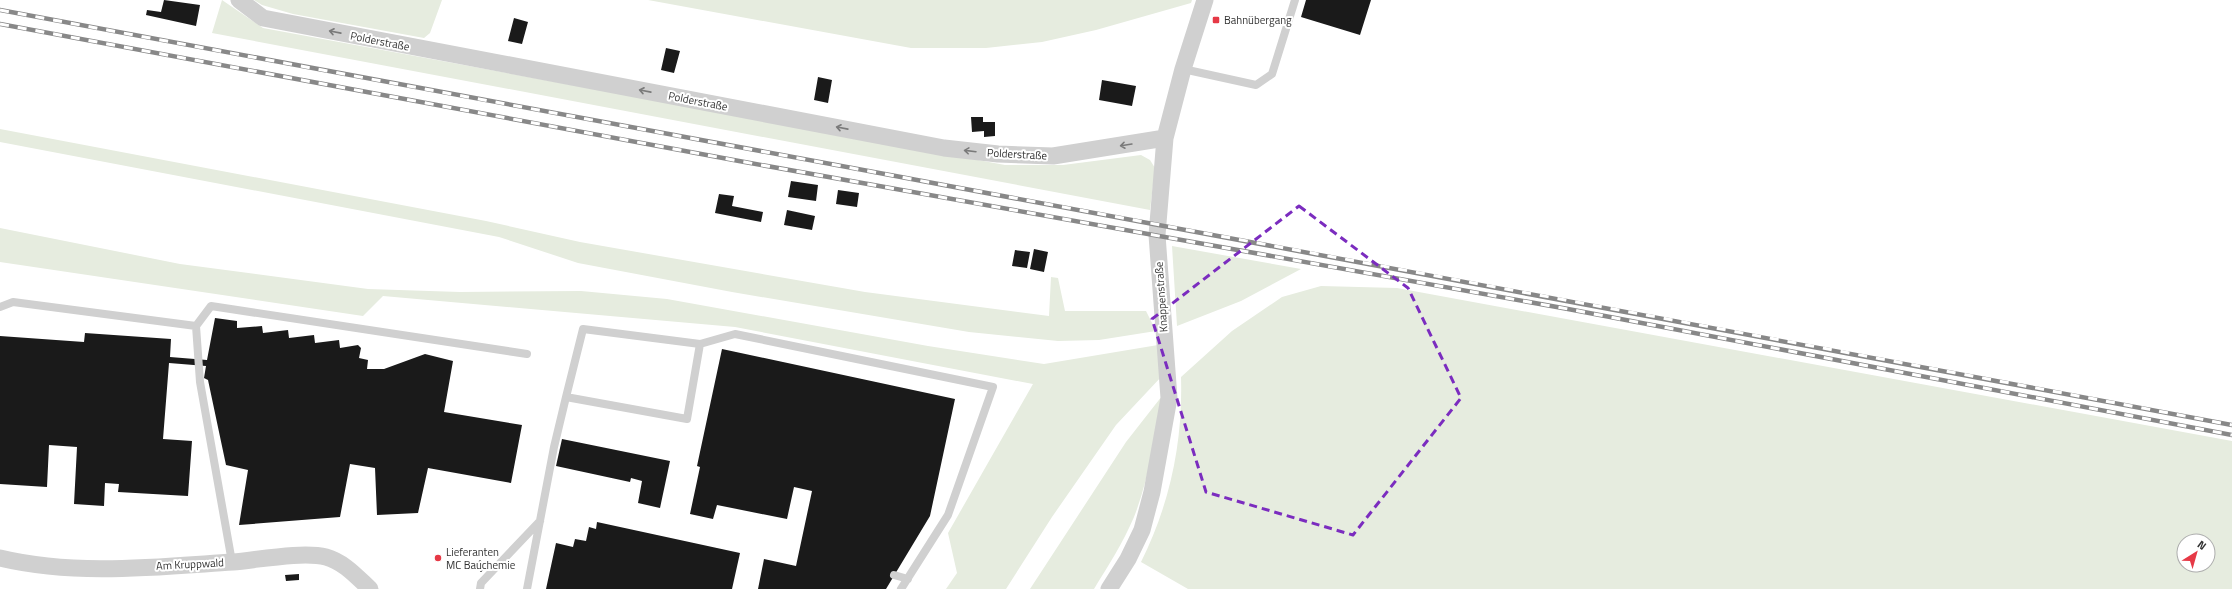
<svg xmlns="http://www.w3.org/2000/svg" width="2232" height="589" font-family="'Titillium Web',sans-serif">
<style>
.green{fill:#e6ecdf;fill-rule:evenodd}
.building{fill:#1a1a1a}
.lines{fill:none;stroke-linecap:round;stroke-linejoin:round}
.service{stroke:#d0d0d0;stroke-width:8}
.minor{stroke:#d0d0d0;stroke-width:17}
.rail-casing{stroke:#888;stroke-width:4.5}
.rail{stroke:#fff;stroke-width:3;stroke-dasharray:9;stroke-linecap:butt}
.oneway{stroke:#7a7a7a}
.marked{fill:none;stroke:#7b2cbf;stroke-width:3;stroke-dasharray:8 5;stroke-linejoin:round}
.poi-dot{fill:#e63946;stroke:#fff;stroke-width:1.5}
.labels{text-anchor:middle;stroke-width:4;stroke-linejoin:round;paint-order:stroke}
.poi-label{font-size:11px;fill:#333;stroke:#fff;text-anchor:start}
.street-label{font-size:11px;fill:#333;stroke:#fff}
</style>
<rect width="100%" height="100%" fill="#fff"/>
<path class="green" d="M222,0L263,28L1005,165H1063L1141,155L1150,160L1155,168L1150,210L212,33Z
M254,0H442L430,33L424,38L293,14L262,5Z
M648,0H1192L1191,3L1096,30L1042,42L986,48H911Z
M0,129L486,221L580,242L865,292L1049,316L1051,277L1058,278L1065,311H1146L1156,331L1099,340L1058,341L969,332L732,292L578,263L499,237L0,142Z
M0,228L180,264L368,289L460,292L581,291L667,299L928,346L1044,364L1158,345L1162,376L1116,425L1052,517L1006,589H946L957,573L948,533L1033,384L735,327L383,296L363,316L0,262Z
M1172,246L1301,269L1241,301L1177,326Z
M1321,286L1397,288L2232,441V589H1188L1141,562C1170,504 1183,442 1181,377L1232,331L1282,297ZM2184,541H2208V565H2184Z
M1162,396C1155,437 1149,479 1134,517C1123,543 1108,566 1094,589H1030L1126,442Z"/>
<path class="building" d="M164,0L200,5L196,26L146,15L147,10L161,12Z
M1306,0H1371L1360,35L1301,17Z
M514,18L528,22L522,44L508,41Z
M666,48L680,51L674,73L661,70Z
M818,77L832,80L828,103L814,100Z
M1102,80L1136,86L1132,106L1099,100Z
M971,117H983V122H995V136L984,137V131L972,132Z
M791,181L818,185L816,201L788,197Z
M838,190L859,193L857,207L836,204Z
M719,194L734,196L732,206L763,212L761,222L715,213Z
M787,210L815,216L812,230L784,225Z
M1034,249L1048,252L1044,272L1030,269Z
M1015,250L1030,252L1027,268L1012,266Z
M215,318L237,321V328L262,326L263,333L288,330L289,338L314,335L315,343L339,340L340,348L358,345L361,348L359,358L368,360L367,369H384L425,354L453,361L444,412L522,425L511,483L428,468L418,513L377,515L375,468L350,464L340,517L239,525L248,470L226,465L208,380L204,378L206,366L169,363L163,439L192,441L188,496L118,492L119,484L105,483L104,506L74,504L77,447L49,445L47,487L0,484V336L84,342L85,333L171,339L170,357L207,360Z
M722,349L955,399L930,516L886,589H758L764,559L796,566L812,491L794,487L787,519L717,505L713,519L690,514L700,467L697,466Z
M562,439L670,461L660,508L638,503L642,481L631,478L630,482L556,466Z
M597,522L740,553L732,589H546L556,543L573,547L575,539L586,541L589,527L596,529Z
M480,560L487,567L481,572L474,566Z
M299,574V580L286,581L285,575Z"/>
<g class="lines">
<path class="service" d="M1183,69L1256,85L1272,74L1295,0
M0,307L13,302L196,326L211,306L527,354
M196,326L200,382L232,562
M566,397L583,329L700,344
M894,575L908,579
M480,589L481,583L540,521
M527,589L554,447L566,397L687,419L700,344L735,334L993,387L948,515L901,589"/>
<path class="minor" d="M239,0L263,18L944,148L998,154L1053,156L1165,138
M0,558C75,576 156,567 233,562C257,560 303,551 326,557C344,562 357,577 370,589
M1109,589L1128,559L1142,530L1152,492L1169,398L1157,235L1165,138L1183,69L1205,0"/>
<g class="rail-casing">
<path id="rail" d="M0,10C744,149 1488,284 2232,425
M0,24L739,161L1568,309L2232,435"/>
</g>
<use href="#rail" class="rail"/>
</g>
<defs><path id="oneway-shaft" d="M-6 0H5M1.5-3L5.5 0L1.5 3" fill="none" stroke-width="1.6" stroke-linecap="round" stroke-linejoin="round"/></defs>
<g class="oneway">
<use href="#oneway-shaft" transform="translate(335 32) rotate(-169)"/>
<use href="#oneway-shaft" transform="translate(645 91) rotate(-169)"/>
<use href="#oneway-shaft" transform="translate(842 128) rotate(-169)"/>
<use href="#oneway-shaft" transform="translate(1126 145) rotate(171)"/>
<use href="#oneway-shaft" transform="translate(970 151) rotate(-173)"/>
</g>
<path class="marked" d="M1299,206L1408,288L1461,398L1353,535L1206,492L1152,319Z"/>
<g class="poi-dot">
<rect x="1212" y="16" width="8" height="8" rx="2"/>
<circle cx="438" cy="558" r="4"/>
</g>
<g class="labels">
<g class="poi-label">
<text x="1224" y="24">Bahnübergang</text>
<text x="446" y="556">Lieferanten<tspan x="446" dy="13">MC Bauchemie</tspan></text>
</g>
<g class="street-label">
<text transform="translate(380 41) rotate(11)" y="4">Polderstraße</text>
<text transform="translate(698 101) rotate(11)" y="4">Polderstraße</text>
<text transform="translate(1017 154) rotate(3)" y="4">Polderstraße</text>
<text transform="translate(1161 297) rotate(-94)" y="4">Knappenstraße</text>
<text transform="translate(190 564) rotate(-3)" y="4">Am Kruppwald</text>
</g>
</g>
<g transform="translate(2196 553) rotate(37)"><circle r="19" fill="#ffffff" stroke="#adadad"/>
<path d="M0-3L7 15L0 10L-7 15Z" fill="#e63946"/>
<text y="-6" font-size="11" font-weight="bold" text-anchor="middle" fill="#333333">N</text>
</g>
</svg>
